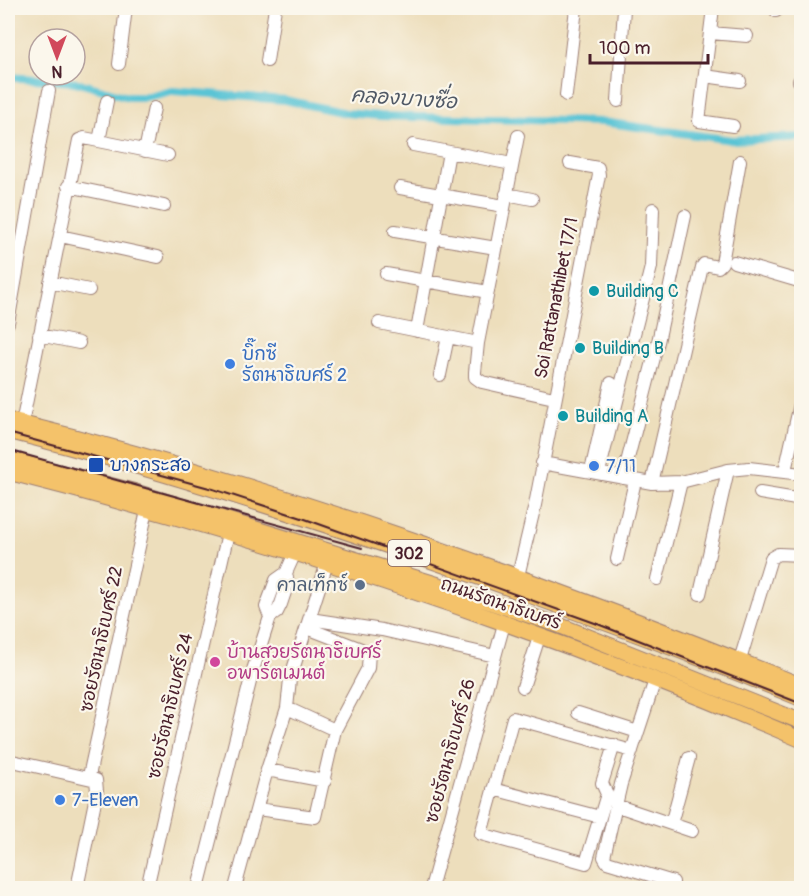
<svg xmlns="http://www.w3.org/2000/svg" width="809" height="896" font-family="Pangolin,'Playpen Sans Thai',sans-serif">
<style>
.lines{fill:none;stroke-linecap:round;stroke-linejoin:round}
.canal{stroke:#5ac4d5;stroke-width:8}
.minor-casing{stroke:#9c7e74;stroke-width:14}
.major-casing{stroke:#9c7e74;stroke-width:17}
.minor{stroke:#fff;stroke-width:12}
.major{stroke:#f4c26a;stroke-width:15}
.rail{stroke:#4a1f2b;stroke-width:2}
.culture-dot{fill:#0f9aa8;stroke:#fbf7ec;stroke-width:2}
.shop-dot{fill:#3f7fe0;stroke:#fbf7ec;stroke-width:2}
.transit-dot{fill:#1a4fb4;stroke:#fbf7ec;stroke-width:2}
.service-dot{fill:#5c6f8a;stroke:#fbf7ec;stroke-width:2}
.hotel-dot{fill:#d1479c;stroke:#fbf7ec;stroke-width:2}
.labels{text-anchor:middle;stroke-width:4.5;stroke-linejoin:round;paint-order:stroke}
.shield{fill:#fbf7ec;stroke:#7f6065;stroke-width:1.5}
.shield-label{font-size:16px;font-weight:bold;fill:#4a1f2b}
.culture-label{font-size:18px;fill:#0d838f;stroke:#fbf7ec;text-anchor:start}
.street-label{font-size:18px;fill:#4a1f2b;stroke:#fbf7ec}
.shop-label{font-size:18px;fill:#366cbe;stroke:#fbf7ec;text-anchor:start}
.transit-label{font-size:18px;fill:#164399;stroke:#fbf7ec;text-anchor:start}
.service-label{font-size:18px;fill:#4e5e75;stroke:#fbf7ec;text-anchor:end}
.hotel-label{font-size:18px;fill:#b23c85;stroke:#fbf7ec;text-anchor:start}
.water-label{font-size:20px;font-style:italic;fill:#505966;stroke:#fbf7ec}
</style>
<rect width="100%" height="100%" fill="#fbf7ec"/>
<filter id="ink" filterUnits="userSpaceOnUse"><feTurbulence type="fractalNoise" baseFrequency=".0167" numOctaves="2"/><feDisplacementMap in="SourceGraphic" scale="12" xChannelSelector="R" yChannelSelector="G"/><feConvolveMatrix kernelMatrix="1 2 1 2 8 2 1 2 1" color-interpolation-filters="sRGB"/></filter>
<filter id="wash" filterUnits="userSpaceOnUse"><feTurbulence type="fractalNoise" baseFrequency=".008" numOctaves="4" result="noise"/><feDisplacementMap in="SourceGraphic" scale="24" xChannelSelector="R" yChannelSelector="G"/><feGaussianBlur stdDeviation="1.35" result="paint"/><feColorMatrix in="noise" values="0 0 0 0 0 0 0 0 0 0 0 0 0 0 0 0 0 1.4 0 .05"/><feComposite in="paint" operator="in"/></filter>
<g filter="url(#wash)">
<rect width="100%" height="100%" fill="#eddebc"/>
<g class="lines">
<path class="canal" d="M8,77L75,82L128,97H145L173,91L285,100L346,113L380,116L602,122L732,140L802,137"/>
</g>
</g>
<g filter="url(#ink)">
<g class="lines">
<g class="minor-casing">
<path id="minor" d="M713,8L699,121L733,126
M776,11L777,8
M710,33L747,36
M267,61L275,8
M119,64L126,8
M705,76L740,81
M799,81H802
M566,95L576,8
M618,101L624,8
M518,136L478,343L475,372V377L482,382L554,398
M99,141L107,101
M413,145L512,164
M145,151L154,108
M68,186L164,206
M400,188L504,206
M506,194L532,199
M395,231L496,248
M60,236L158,257
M734,262L802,282
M386,274L488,292
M50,282L89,290
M8,323L49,91
M379,323L478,343
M417,331L449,152
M39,335L79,343
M440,375L448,337
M22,424L79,140L84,138L168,155
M542,463L652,483L681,482L728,470L749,468L802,474
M591,471L611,383
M785,471L802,395
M599,472L651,267L653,209
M623,478L658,342L685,216
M652,483L702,267L704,264L718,267L722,263L740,161
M760,493L802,500
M617,559L635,481
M518,576L535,505L599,175L598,168L570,163
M657,579L681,482
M700,594L728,470
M270,617L277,612L281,604L288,583L286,573L295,553
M310,619L382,630L495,656
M740,660L771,558L778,554L802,555
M655,680L621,784L604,857L607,862L673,882
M523,687L539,637
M287,708L335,730
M578,713L638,732
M614,745L602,783L607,794L586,863L481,834L513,718L632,751
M8,760L96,780L97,791L77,888
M267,770L325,781
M89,776L147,510
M493,789L600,817
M618,806L692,831
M257,809L315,817L335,730L368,668L369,652L307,628
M671,824L689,758
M147,888L228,533
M198,888L253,670L270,617L266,607L276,580L286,573
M235,888L267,770L287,708L290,679L327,563
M431,888L504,624"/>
</g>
<g class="major-casing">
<path id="major" d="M8,420C279,487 542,581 802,686
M8,431C143,465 275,507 406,552C540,598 671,645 802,699
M8,459L132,491L442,586L561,626L802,722
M8,472C278,540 545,630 802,740"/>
</g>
<use href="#minor" class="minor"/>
<use href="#major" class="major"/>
<path class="rail" d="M8,433L213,489L305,519L595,623L802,704
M8,450L362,548"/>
</g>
</g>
<g class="culture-dot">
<circle cx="594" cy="291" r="6"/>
<circle cx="580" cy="348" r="6"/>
<circle cx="563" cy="416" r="6"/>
</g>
<g class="shop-dot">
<circle cx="230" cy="364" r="6"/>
<circle cx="594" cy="466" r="6"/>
<circle cx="60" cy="800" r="6"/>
</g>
<rect class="transit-dot" x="88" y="457" width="16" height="16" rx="3"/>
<circle class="service-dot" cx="360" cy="585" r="6"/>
<circle class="hotel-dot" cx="215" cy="662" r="6"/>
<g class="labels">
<rect class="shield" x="388" y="540" width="42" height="26" rx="4.5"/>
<g class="shield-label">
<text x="409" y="559">302</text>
</g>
<g class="culture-label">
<text x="606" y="297">Building C</text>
<text x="592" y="354">Building B</text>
<text x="575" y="422">Building A</text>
</g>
<g class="street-label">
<text transform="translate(556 298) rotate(-79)" y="6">Soi Rattanathibet 17/1</text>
<text transform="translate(501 603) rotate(19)" y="6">ถนนรัตนาธิเบศร์</text>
<text transform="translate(101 639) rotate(-78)" y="6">ซอยรัตนาธิเบศร์ 22</text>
<text transform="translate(170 706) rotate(-77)" y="6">ซอยรัตนาธิเบศร์ 24</text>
<text transform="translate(450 751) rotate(-75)" y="6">ซอยรัตนาธิเบศร์ 26</text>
</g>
<g class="shop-label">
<text x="242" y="360">บิ๊กซี<tspan x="242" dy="21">รัตนาธิเบศร์ 2</tspan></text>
<text x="606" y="472">7/11</text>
<text x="72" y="806">7-Eleven</text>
</g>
<g class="transit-label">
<text x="110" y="471">บางกระสอ</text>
</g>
<g class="service-label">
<text x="348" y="591">คาลเท็กซ์</text>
</g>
<g class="hotel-label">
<text x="227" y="658">บ้านสวยรัตนาธิเบศร์<tspan x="227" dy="21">อพาร์ตเมนต์</tspan></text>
</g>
<g class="water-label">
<text transform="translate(404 98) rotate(4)" y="7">คลองบางซื่อ</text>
</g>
</g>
<rect width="809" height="896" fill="none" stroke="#fbf7ec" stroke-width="30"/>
<g transform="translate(57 57) rotate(180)"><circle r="28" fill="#fbf7ec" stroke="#b4a19f" stroke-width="1.5"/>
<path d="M0-4.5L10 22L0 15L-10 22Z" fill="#d1495b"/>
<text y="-9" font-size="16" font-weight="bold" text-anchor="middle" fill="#4a1f2b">N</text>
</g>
<path d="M590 54v9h118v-9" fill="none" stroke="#4a1f2b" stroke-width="3"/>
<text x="599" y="54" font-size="18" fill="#4a1f2b" stroke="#fbf7ec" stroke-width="4.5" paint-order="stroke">100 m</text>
</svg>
